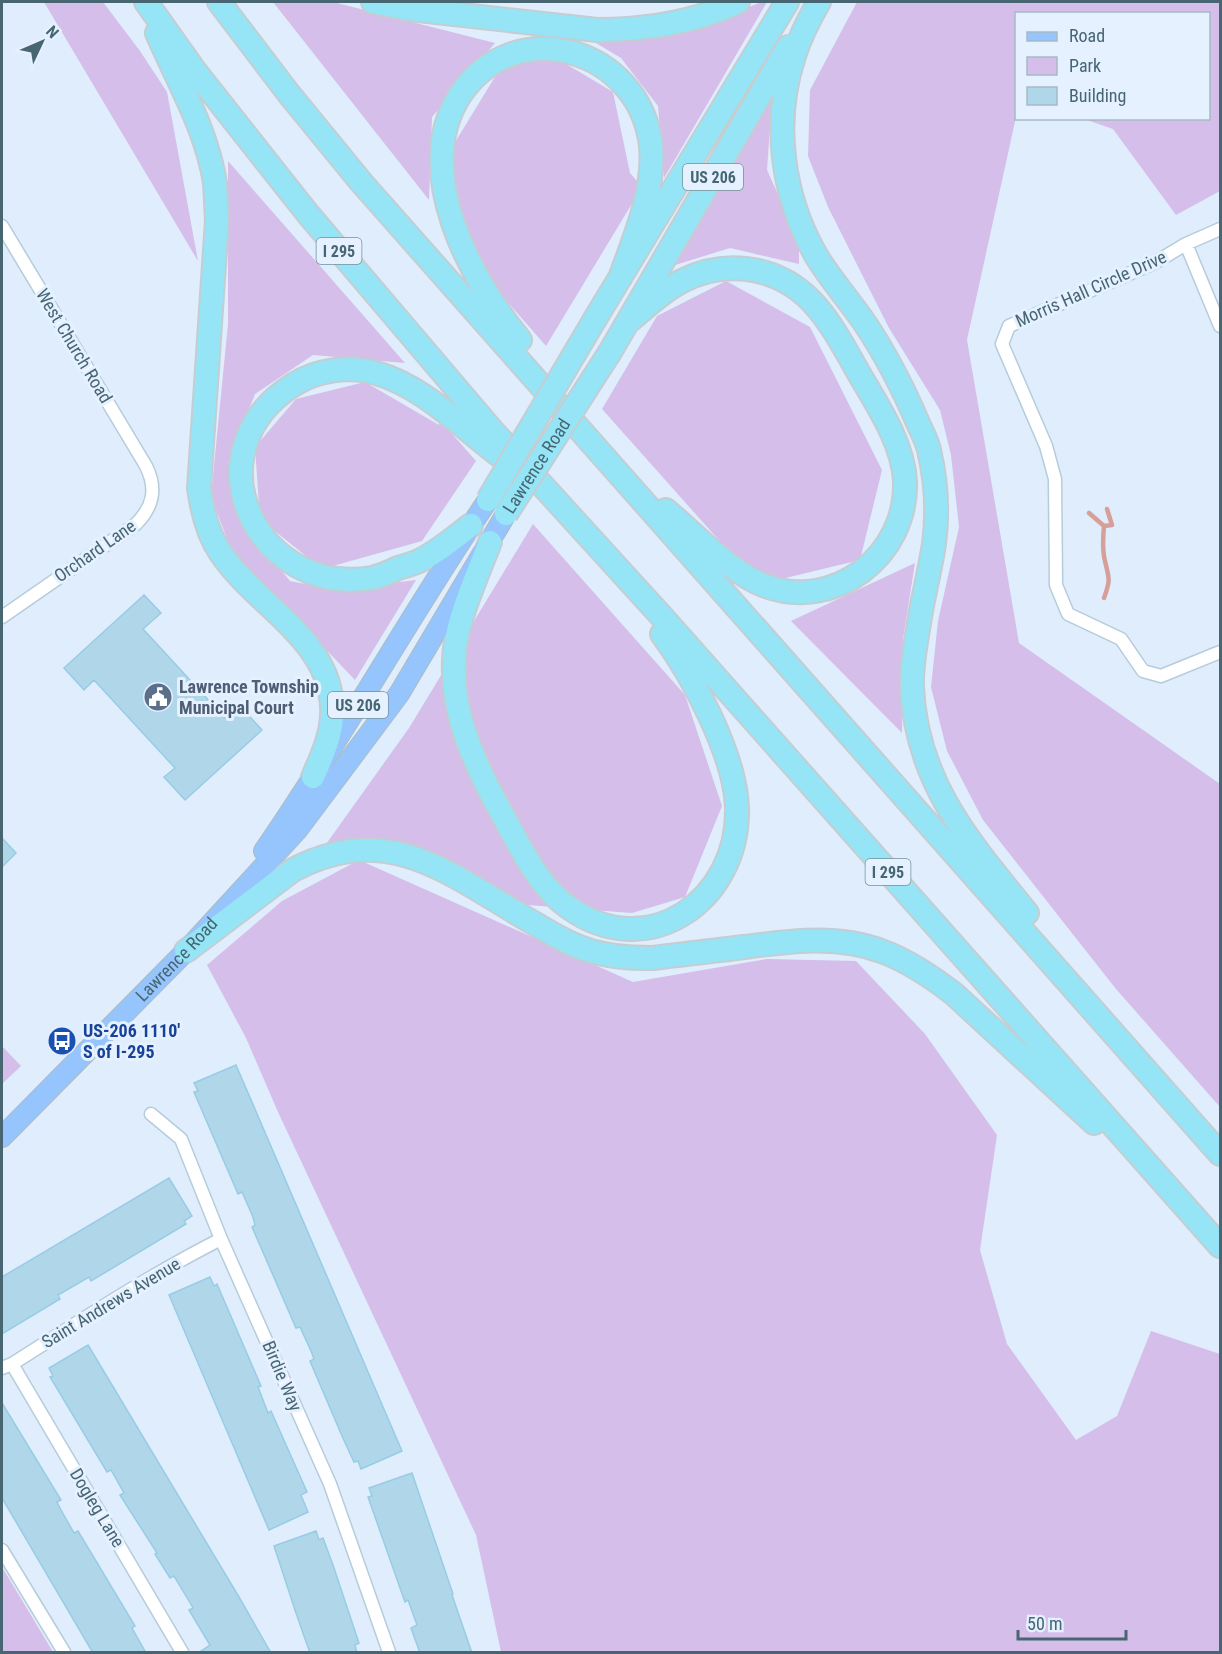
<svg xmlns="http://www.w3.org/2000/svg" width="1222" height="1654" font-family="'Roboto Condensed',sans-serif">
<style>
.green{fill:#d5bee9}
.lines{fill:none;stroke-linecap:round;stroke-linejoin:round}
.stream{stroke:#d79f9a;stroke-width:4.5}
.building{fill:#b0d7e9;stroke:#97cce4;stroke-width:1.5}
.street-casing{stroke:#b6ccdb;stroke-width:15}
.primary-casing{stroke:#aebcc1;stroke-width:22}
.highway-casing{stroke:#c4ced2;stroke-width:26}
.street{stroke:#fff;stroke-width:12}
.primary{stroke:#96c4fc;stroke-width:20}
.highway{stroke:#95e5f7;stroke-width:22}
.highway-bridge-casing{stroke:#c4ced2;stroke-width:26;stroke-linecap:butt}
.highway-bridge{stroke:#95e5f7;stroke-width:22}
.labels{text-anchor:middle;stroke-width:6;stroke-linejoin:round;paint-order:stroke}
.shield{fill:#e5f1ff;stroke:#76909c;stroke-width:1.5}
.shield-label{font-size:16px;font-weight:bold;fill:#476672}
.street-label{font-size:18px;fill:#476672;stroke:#e5f1ff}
.service-label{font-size:18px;font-weight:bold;fill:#4e5e75;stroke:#e5f1ff;text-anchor:start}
.transit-label{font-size:18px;font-weight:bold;fill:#164399;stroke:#e5f1ff;text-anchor:start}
</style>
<rect width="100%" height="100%" fill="#dfedfc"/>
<path class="green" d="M44,2H103L140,51L167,92L198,261Z
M273,2H333L495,43L432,117L429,200Z
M762,2H767L664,178L658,106L621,58L586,37L693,28Z
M857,2H1220V191L1176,215L1113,129L1084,119L1208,118V14H1016V117L967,340L1019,643L1220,784V1107L1116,989L983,820L947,751L931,687L938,621L959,527L951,455L940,410L889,328L828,207L808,156L810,90Z
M556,58L613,92L630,173L642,187L546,346L471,260L472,255L449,152L501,67Z
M772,97L767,170L799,241V264L730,248L672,266Z
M228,161L405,363L313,355L255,394L228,463L240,519L290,581L336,590L416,580L355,680L231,550L211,496L228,324Z
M726,281L810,327L882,470L860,560L773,581L749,574L602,409L657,316Z
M365,382L439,425L440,420L476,461L422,541L322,569L260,519L255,447L296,399Z
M533,524L685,695L722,806L685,897L632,913L515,904L402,844L324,847L409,728Z
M915,563L903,639L902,733L791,621Z
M359,860L633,982L767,959L856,961L925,1034L997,1135L980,1250L1007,1344L1076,1440L1117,1416L1151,1331L1220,1354V1652H501L476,1535L278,1112L246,1038L207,965L282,901Z
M2,1046L21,1066L2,1084Z
M2,1567L53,1652H2Z"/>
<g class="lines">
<path class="stream" d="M1089,513L1104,526C1103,537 1102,550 1105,561C1109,579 1111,579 1104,598
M1104,526L1112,525L1107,509"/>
</g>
<path class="building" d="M144,595L161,613L143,629L225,718L239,705L262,730L185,800L164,777L175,768L94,680L84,690L64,668Z
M2,838L16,853L2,867Z
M236,1065L402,1451L361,1469L358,1461L354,1462L342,1436L310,1361L314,1359L311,1351L300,1327L296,1328L252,1227L255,1225L253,1217L242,1192L238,1194L194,1092L198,1091L194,1083Z
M169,1178L192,1216L184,1221L186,1224L91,1281L89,1277L58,1295L60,1299L2,1334V1277Z
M210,1277L214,1286L217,1284L261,1386L258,1387L268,1413L271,1411L307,1492L301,1495L308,1512L269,1530L169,1295Z
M88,1345L239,1597L271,1653H198L210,1645L189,1610L193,1608L189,1601L174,1576L170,1578L155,1554L157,1553L120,1495L124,1493L111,1470L107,1472L50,1377L53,1376L49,1368Z
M2,1403L61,1500L57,1502L61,1510L74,1533L78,1531L135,1626L132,1628L146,1653H93L2,1498Z
M412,1473L453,1594L452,1595L472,1653H420L411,1628L417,1625L408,1600L405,1602L368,1497L372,1496L369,1488Z
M316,1531L319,1540L323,1538L333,1565L359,1643L355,1645L357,1653H310L296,1613L274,1546Z"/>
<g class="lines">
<g class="street-casing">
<path id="street" d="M2,226L146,466C157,488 154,506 136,524L2,617
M1220,229L1186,244L1156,262L1009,326L1002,344L1046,446L1055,479L1056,585L1068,614L1121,639L1143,671L1161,676L1220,652
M1186,244L1220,326
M151,1114L181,1139L221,1239L330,1484L389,1652
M12,1364L182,1652
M2,1368L12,1364C80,1321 148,1276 221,1239
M2,1550L64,1652"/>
</g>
<g class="primary-casing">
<g id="primary">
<path d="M264,851C343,737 410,615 488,500"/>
<path id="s1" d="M2,1137L186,951L298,829L399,694L506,514"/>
</g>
</g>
<g class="highway-casing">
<path id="highway" d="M146,2L195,71L308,214L490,428L664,619L1220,1246
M219,2L289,94L361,182L1220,1154
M373,2L409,9L597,30C646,30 693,23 738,2
M819,2C809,19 800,37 794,56C772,122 782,197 817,257C831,280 849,300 864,322C885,353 903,388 918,423C922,432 927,441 929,450C936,480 938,514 934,544C930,571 923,596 919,623C916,643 911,666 912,687C916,782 970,843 1027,913
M157,33C178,82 207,130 215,183C216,195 216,208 217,220L199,488C202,510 207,533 220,552C256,607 336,641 332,716C331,738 321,758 313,777
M595,319L787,2
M628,322C645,308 662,291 682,281C722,260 771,265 805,295C828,315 846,351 861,377C879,408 903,444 905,481C908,555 834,613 763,585C730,572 694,534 666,510
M520,340C471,280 411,171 460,95C515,12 640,48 651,146C655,190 635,237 620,278
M610,352L788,47
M471,525C455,537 438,552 419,561C412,564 405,566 398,568C390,572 381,576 372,578C256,597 188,452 293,385C316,370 349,365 376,373C425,387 462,428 503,458
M490,542C479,571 465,601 458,631C443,696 470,756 501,812C519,844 537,885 568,907C648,965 740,900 737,807C735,755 693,676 662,634
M186,951L293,870C389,819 450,875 532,922C549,932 566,943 585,949C607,957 630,958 653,958C683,954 714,951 744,947C791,941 838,934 884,952C910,962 932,977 954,994L1094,1123"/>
</g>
<use href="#street" class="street"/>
<use href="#primary" class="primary"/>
<use href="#highway" class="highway"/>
<g class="highway-bridge-casing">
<g id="highway-bridge">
<path d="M488,500L595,319"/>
<path id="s2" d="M506,514L610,352"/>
</g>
</g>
<use href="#highway-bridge" class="highway-bridge"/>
</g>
<defs>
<g id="civic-disc" transform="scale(1.5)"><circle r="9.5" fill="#5c6f8a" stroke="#e5f1ff"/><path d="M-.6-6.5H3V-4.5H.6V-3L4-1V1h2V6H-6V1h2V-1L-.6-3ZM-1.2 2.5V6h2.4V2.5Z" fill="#fff"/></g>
<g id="bus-disc" transform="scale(1.5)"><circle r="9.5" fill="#1a4fb4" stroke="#e5f1ff"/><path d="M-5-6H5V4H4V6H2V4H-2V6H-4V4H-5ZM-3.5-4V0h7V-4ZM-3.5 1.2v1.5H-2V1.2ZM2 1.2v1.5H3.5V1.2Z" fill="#fff"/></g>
</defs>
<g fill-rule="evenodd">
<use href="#civic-disc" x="158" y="697"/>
<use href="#bus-disc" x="62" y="1041"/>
</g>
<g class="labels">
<g class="shield">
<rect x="683" y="164" width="60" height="26" rx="4.5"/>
<rect x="316.5" y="238" width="45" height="26" rx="4.5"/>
<rect x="328" y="692" width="60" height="26" rx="4.5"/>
<rect x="865.5" y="859" width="45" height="26" rx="4.5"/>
</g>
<g class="shield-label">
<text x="713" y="183">US 206</text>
<text x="339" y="257">I 295</text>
<text x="358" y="711">US 206</text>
<text x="888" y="878">I 295</text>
</g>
<g class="street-label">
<text transform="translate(1091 289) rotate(-24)" y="6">Morris Hall Circle Drive</text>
<text transform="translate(74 346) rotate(59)" y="6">West Church Road</text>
<text dy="6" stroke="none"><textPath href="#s2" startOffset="57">Lawrence Road</textPath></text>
<text transform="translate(95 551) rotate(-35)" y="6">Orchard Lane</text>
<text dy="6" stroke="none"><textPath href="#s1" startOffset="249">Lawrence Road</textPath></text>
<text transform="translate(111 1303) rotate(-31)" y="6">Saint Andrews Avenue</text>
<text transform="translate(282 1376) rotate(67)" y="6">Birdie Way</text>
<text transform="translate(97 1508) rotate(59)" y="6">Dogleg Lane</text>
</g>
<g class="service-label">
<text x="179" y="693">Lawrence Township<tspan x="179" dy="21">Municipal Court</tspan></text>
</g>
<g class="transit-label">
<text x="83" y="1037">US-206 1110'<tspan x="83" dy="21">S of I-295</tspan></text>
</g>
</g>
<rect width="1222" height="1654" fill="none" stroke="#476672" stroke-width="6"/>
<rect x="1015" y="12" width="195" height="108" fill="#e5f1ff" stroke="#a6b9c7" stroke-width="1.5"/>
<rect x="1027" y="32" width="30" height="9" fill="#96c4fc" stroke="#a6b9c7" stroke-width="1.5"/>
<text x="1069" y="42" font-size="18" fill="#476672">Road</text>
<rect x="1027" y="57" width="30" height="18" fill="#d5bee9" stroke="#a6b9c7" stroke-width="1.5"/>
<text x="1069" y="72" font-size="18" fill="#476672">Park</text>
<rect x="1027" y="87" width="30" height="18" fill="#b0d7e9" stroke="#a6b9c7" stroke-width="1.5"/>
<text x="1069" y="102" font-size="18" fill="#476672">Building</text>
<g transform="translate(42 42) rotate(46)" stroke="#e5f1ff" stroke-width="4.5" paint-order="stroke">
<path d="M0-4.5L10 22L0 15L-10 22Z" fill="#476672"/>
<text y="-9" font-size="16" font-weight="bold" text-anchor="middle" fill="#476672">N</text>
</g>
<path d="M1018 1630v9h108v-9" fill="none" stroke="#476672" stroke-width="3"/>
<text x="1027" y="1630" font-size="18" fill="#476672" stroke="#e5f1ff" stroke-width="4.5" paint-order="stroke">50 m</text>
</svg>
